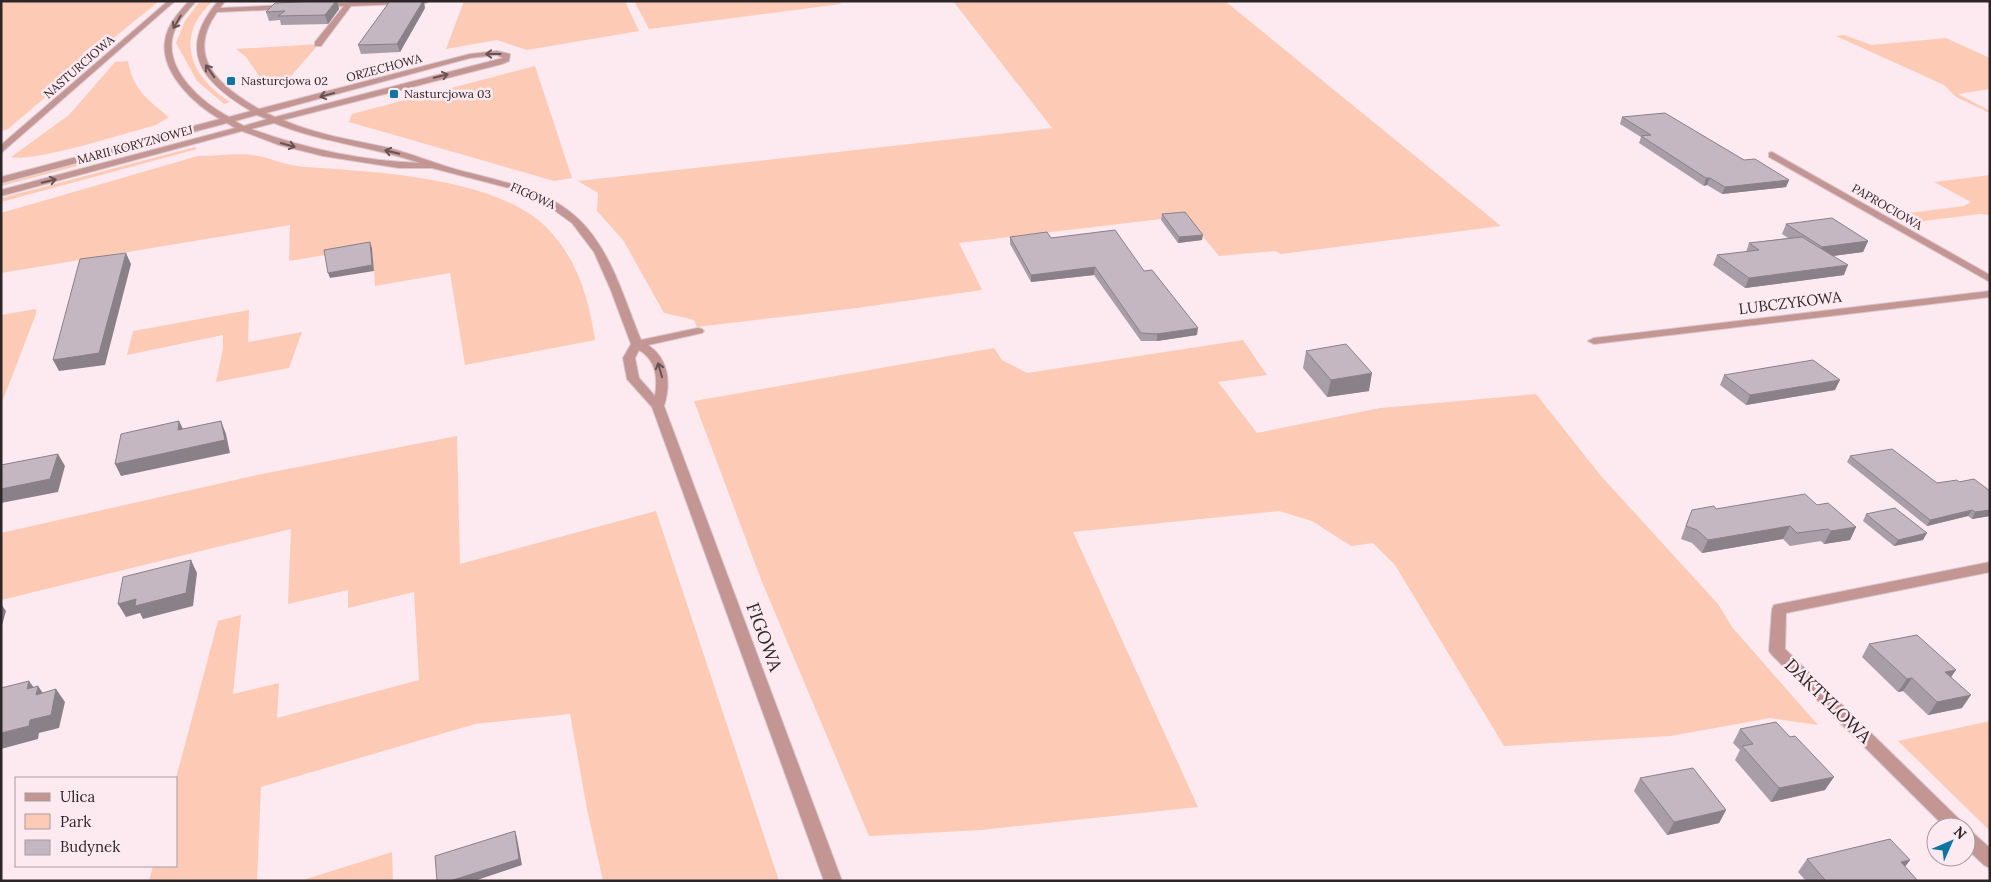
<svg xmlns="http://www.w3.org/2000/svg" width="1991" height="882" font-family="Lora,serif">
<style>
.green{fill:#fdcbb5}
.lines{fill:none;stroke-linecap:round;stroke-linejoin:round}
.street-casing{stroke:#d8c6cc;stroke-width:2}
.street{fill:#c39593;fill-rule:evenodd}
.wall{fill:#a99da7}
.shaded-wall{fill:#8a8088}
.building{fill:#c5b7c2;stroke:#8a8088}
.oneway{stroke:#695253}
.poi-dot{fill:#0e75a1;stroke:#fde9f0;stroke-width:2}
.labels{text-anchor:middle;stroke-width:5;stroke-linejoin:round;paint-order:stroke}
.far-street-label{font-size:12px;fill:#2d2628;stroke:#fde9f0}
.far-poi-label{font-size:12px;fill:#2d2628;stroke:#fde9f0;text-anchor:start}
.street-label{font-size:15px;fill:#2d2628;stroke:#fde9f0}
.near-street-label{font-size:18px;fill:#2d2628;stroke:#fde9f0}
</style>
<rect width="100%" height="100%" fill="#fde9f0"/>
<path class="green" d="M1,1H159L110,41L93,45L83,53L94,56L8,129L1,131Z
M200,1H213C173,37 191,77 230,102L224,104L197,81L176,43L185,21Z
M464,1H625L639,31L527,50L497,40L446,49Z
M634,1H839L841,4L649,29Z
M953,1H1225L1501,226L1281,254L1275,251L1219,256L1186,216L959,243L982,290L857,308L697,327L694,320L664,313L623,240L597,211L598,193L578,181L1052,128Z
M1844,35L1872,45L1946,38L1990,58V89L1958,94L1990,111V113L1956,97L1944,85L1836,36Z
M319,44L284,84L266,86L246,57L236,49Z
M128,61C133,90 148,100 169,117L156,125C129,132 33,163 11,157L69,115L115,62Z
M535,66L572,178L554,181L349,122L352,114Z
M175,138L176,140L1,186V184Z
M195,147L197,149L1,202V198L9,196Z
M198,156C217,156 240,152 259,156C275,160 289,166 307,167C375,172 495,177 546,227C577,258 589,298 595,340L465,365L450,273L375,286L374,271L337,253L289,261L290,225L1,273V213Z
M1990,175V215L1980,214L1908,223L1894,215L1964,206L1971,202L1934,182Z
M36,309V314L1,405V315Z
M249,310L248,342L302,332L289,368L216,382L223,348V335L127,355L133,331Z
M1243,340L1267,375L1218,382L1257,433L1380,408L1536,394L1601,476L1718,604L1732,627L1818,725L1770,718L1671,736L1504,746L1395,565L1373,543L1351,546L1312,521L1279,511L1073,532L1198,807L981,830L869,836L762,582L694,401L994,348L1002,360L1027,373Z
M457,436L460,564L656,511L779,881H603L587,809L570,714L475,724L261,787L257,881H149L153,866H176V778L218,621L241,615L233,694L279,683L277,718L419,680L414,592L348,608V590L288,604L291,529L1,600V533L257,475Z
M1990,721V831L1898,741Z
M392,852L393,881H300Z"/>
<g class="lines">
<g class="street-casing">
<path id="street" d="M168,1H175L1,153V145Z
M189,1H196C186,13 174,24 172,40C167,73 204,104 229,117L251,111C202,82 176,51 218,1H225L220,8L287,5L290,7L287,9L217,12C184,58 221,87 259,109L470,54L497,51L510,54L509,61L502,64L283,120C317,135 353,140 389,148C412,154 434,163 458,170C507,183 558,190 591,233C615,264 626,304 641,340L698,328L702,329L704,331L702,333L648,345C669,359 671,383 664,406L842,881H824L652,407L627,379L623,358L631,344L610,288L594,252L572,223L543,202L513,189L432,168H399L323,156L279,145L242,131L1,196V190L235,128L227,123L1,183V177L220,119C196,106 160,73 165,41C167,25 179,12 189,1ZM497,55L503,58L275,117L266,113L470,58ZM257,115L267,119L244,126L235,121ZM274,123C323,143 371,146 420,163C362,161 306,149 251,129ZM639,350C656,360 658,377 655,396L639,378L635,358Z
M367,1H429L426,3L351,6L321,46H315V42L344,6L322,7L319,5L320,4Z
M1772,152L1990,275V282L1769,157V153Z
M1990,291V297L1594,344L1588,341L1594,338Z
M1990,562V572L1786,613L1785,649L1962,822L1965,827H1945L1772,655L1769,651L1772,609L1774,605L1779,604Z
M1966,829L1972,832L1990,848V868L1984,865L1966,848Z"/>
</g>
<use href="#street" class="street"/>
</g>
<path class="wall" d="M285,1H337L339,9L328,24L281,25L280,20L269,21L266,12L285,3Z
M425,8L400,52L361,54L358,45Z
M1622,117L1744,160L1789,180L1786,187L1722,194L1707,185L1704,186L1639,143L1641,137L1620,124Z
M1162,214L1202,240L1178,243L1161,220Z
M1786,224L1868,241L1863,252L1833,256L1844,275L1745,288L1713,265L1717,255L1746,252L1749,243L1788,238L1782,234Z
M1010,237L1051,238L1144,271L1197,335L1157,341H1141L1094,275L1031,282L1010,244Z
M1306,351L1369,391L1327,397L1303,368Z
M1724,375L1835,390L1746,405L1720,385Z
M1850,456L1937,483L1959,482L1990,491V516L1972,519L1968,516L1927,526L1847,462Z
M1817,505L1856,527L1850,540L1824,544L1821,541L1790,546L1783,539L1702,553L1692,543L1681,539L1687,522L1692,510Z
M1866,514L1923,540L1894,546L1863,521Z
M1869,644L1951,677L1962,708L1928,715L1903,691L1898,692L1862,657Z
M1740,729L1790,737L1825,790L1771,802L1735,760L1740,750L1733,743Z
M1640,778L1726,810L1719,823L1667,835L1634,791Z
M1807,859L1910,860L1905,867L1918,881H1806L1798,872Z"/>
<path class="shaded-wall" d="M336,1H337L339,9L328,24L325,15Z
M423,1H424L425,8L400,52L397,44Z
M1706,178H1710L1707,185L1704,186Z
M1789,180L1786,187L1722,194L1725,187Z
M1203,235L1202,240L1178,243L1179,237Z
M1868,241L1863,252L1817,258L1822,247Z
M370,242L372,248L374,271L330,278L328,273Z
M126,253L131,264L105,365L59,371L53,360Z
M1848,265L1844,275L1745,288L1749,278Z
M1095,267L1094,275L1031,282V275Z
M1198,328L1197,335L1157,341V334Z
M1372,373L1369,391L1327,397L1331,380Z
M1840,380L1835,390L1746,405L1750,395Z
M179,421L185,433L178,430Z
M221,421L226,434L230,453L121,476L115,464Z
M58,454L65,466L58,492L1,503V489Z
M1972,510L1968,516L1927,526L1930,520Z
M1990,510V516L1972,519L1975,512Z
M1790,526L1783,539L1702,553L1708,540Z
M1856,527L1850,540L1824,544L1831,531Z
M1927,533L1923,540L1894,546L1898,540Z
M191,560L197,573L193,606L143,619L140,613L126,617L118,604Z
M1,604L6,611L1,629Z
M1956,670L1947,683L1945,672Z
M1912,678L1903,691L1898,692L1907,679Z
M29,681L37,692L38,686L47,699L27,689Z
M56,689L65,702L59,728L39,733L38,739L1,749V733L30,720Z
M1971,695L1962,708L1928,715L1937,702Z
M1834,777L1825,790L1771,802L1779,788Z
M1726,810L1719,823L1667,835L1674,822Z
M515,831L517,838L522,865L474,881H450Z
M1910,860L1900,873L1901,862Z"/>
<path class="building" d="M321,1H336L325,15L278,16L285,11L266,12L275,3Z
M390,1H423L397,44L358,45Z
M1665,113L1744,160L1755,159L1789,180L1725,187L1710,178H1706L1641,136L1651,135L1622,117Z
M1185,212L1203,235L1179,237L1162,214Z
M1832,218L1868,241L1822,247L1786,224Z
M1115,230L1144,271L1152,270L1198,328L1157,334L1141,333L1095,267L1031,275L1010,237L1047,232L1051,238Z
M1802,237L1848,265L1749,278L1717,255L1759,250L1749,243Z
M370,242L372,265L328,273L324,250Z
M126,253L99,353L53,360L80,259Z
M1346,344L1372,373L1331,380L1306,351Z
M1813,360L1840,380L1750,395L1724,375Z
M179,421L178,430L221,421L225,440L115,464L121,434Z
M1892,449L1937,483L1957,480L1959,482L1974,479L1990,491V510L1975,512L1972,510L1930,520L1850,456Z
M58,454L50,479L1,489V465Z
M1805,494L1817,505L1828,503L1856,527L1831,531L1828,529L1797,533L1790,526L1708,540L1697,530L1686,526L1692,510L1714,506L1716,509Z
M1895,508L1927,533L1898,540L1866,514Z
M191,560L186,593L135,606L136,599L118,604L123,577Z
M1917,635L1956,670L1945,672L1971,695L1937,702L1912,678L1907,679L1869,644Z
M29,681L27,689L38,686L36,695L56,689L51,715L30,720L29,726L1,733V688Z
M1776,722L1790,737L1795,736L1834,777L1779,788L1742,746L1753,744L1740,729Z
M1693,768L1726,810L1674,822L1640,778Z
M515,831L519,859L450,881H437L435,856Z
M1890,839L1910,860L1901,862L1918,881H1826L1807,859Z"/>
<defs><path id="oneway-shaft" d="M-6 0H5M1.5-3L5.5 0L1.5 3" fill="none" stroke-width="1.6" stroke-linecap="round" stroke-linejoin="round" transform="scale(1.25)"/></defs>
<g class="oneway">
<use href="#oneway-shaft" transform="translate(177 22) rotate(120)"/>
<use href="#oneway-shaft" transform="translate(493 54) rotate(-180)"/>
<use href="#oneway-shaft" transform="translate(210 71) rotate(-125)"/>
<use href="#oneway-shaft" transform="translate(441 76) rotate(-14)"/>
<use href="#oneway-shaft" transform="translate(327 95) rotate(165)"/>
<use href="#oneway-shaft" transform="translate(288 145) rotate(16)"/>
<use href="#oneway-shaft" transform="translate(392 152) rotate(-166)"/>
<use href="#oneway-shaft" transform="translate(49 181) rotate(-14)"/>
<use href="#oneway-shaft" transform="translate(660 370) rotate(-106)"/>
</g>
<g class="poi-dot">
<rect x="226" y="76" width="10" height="10" rx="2.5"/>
<rect x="389" y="89" width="10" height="10" rx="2.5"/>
</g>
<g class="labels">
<g class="far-street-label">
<text transform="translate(79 67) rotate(-41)" y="4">NASTURCJOWA</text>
<text transform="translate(384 68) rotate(-15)" y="4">ORZECHOWA</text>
<text transform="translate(135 145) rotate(-15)" y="4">MARII KORYZNOWEJ</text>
<text transform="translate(533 196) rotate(24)" y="4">FIGOWA</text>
<text transform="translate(1887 207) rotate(30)" y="4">PAPROCIOWA</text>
</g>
<g class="far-poi-label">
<text x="241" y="85">Nasturcjowa 02</text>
<text x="404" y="98">Nasturcjowa 03</text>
</g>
<g class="street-label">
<text transform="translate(1790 303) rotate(-7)" y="5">LUBCZYKOWA</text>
</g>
<g class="near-street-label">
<text transform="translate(764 637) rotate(70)" y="6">FIGOWA</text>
<text transform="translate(1828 701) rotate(44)" y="6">DAKTYLOWA</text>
</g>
</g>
<rect width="1991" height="882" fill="none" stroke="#2d2628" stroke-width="5"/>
<rect x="15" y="777" width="162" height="90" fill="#fde9f0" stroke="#aa9ba0"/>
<rect x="25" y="793" width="25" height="8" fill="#c39593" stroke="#aa9ba0"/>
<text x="60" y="802" font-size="15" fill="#2d2628">Ulica</text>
<rect x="25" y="814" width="25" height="15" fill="#fdcbb5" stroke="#aa9ba0"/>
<text x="60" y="827" font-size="15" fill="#2d2628">Park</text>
<rect x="25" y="840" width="25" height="15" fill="#c5b7c2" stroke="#aa9ba0"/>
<text x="60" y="852" font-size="15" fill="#2d2628">Budynek</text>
<g transform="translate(1951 842) rotate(45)"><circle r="24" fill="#fde9f0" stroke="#aa9ba0"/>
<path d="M0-4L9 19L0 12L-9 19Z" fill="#0e75a1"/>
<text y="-8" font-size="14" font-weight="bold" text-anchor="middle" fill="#2d2628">N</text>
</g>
</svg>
